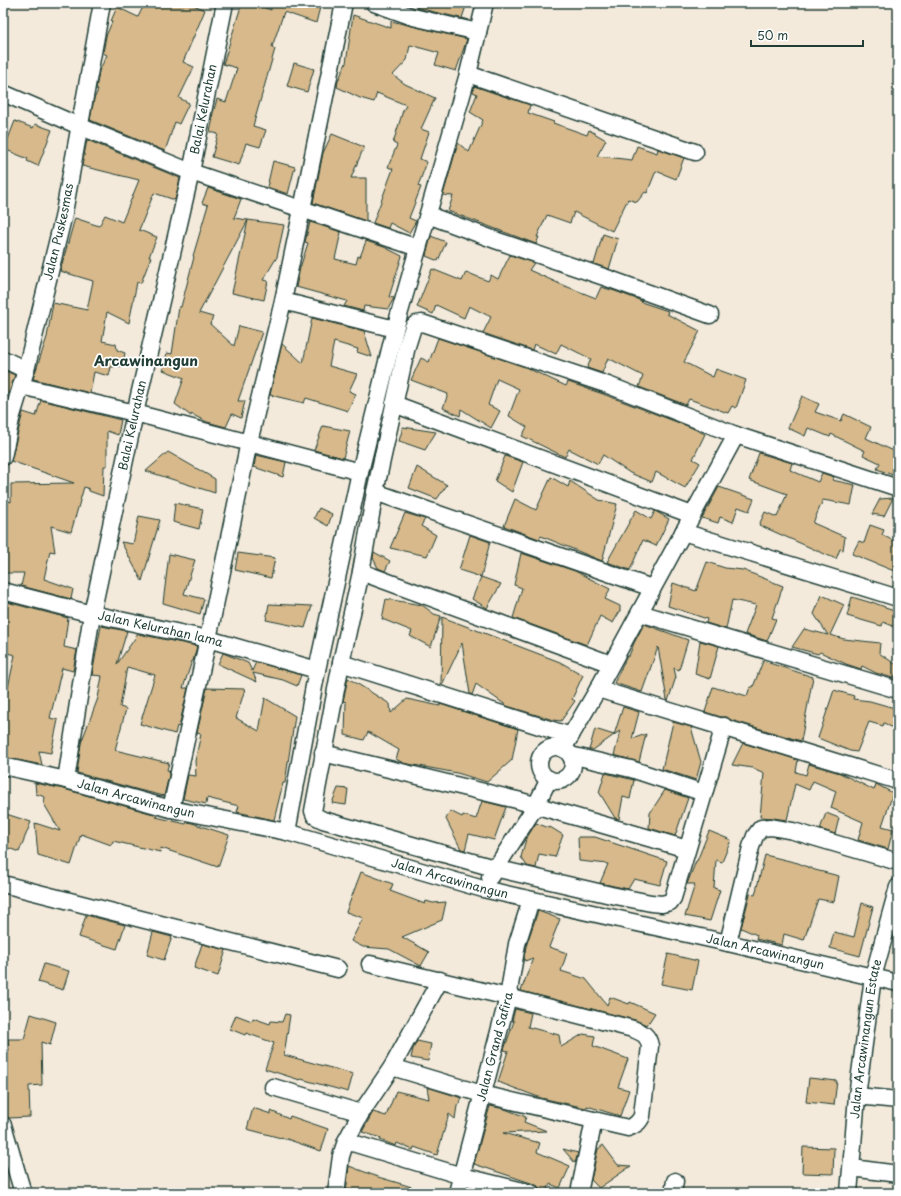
<svg xmlns="http://www.w3.org/2000/svg" width="901" height="1196" font-family="'Playpen Sans',sans-serif">
<style>
.building{fill:#d7b98b;stroke:#1f3d34}
.lines{fill:none;stroke-linecap:round;stroke-linejoin:round}
.minor-casing{stroke:#1f3d34;stroke-width:19}
.minor{stroke:#fff;stroke-width:16}
.labels{text-anchor:middle;stroke-width:3.5;stroke-linejoin:round;paint-order:stroke}
.street-label{font-size:12px;fill:#1f3d34;stroke:#fff}
.quarter-label{font-size:14px;font-weight:bold;fill:#1f3d34;stroke:#fff}
</style>
<rect width="100%" height="100%" fill="#f3eadc"/>
<filter id="ink" filterUnits="userSpaceOnUse"><feTurbulence type="fractalNoise" baseFrequency=".025" numOctaves="2"/><feDisplacementMap in="SourceGraphic" scale="8" xChannelSelector="R" yChannelSelector="G"/><feConvolveMatrix kernelMatrix="1 2 1 2 8 2 1 2 1" color-interpolation-filters="sRGB"/></filter>
<g filter="url(#ink)">
<path class="building" d="M145,3H189L205,10L183,62L194,67L179,98L189,103L179,124L175,122L165,151L90,120L94,99L98,90L96,89L99,71L107,55L103,53L106,36L112,22L111,21L117,7L138,17Z
M242,3H251L271,10V8L262,6L263,3H321L316,23L284,12L272,47L275,49L253,126L266,130L260,147L246,143L239,165L212,157L218,134L210,132L213,118H212L213,113L217,99L226,102L237,68L223,64Z
M418,3H467L462,18L469,20L417,8Z
M353,15L391,28V21L467,39L456,71L435,65L439,53L410,45L407,60L393,75L405,84L435,98L421,129L429,132L420,159L427,162L418,186L421,187L409,218L416,221L409,233L390,223L388,228L373,223L393,169L388,167L397,145L393,143L402,114V113L406,105L377,93L374,102L360,98L337,87L338,81L346,63Z
M294,63L314,69L307,92L287,86Z
M474,86L530,105L528,113L554,122L553,123L587,135L589,130L606,140L597,156L632,160L637,146L657,153L658,149L684,158L676,179L656,171L647,193L645,192L637,202L628,199L612,231L574,212L570,223L547,215L537,237H539L536,244L448,211L453,196L443,195L458,143L469,152L483,120L470,112L477,94L473,92Z
M15,121L33,128L35,124L52,130L38,166L27,161L28,159L4,149Z
M332,134L364,147L351,178H366V221L313,203L323,153Z
M87,140L180,178L175,200L154,193L139,230L157,237L149,257H151L141,283L137,282L129,323L107,312L102,341L116,344L117,350L125,353L122,366L111,367L109,376L94,372L90,393L33,379L47,337L53,303L87,310L93,281L60,271L75,218L99,226L105,215L122,222L139,180L82,166Z
M273,161L295,167L288,194L267,187Z
M208,188L241,199L234,218L248,220L199,313L213,317L210,324L234,346L239,326L262,332L238,401H245L241,418L232,414L226,427L207,422L191,414V416L175,404L184,378L163,370L167,353L172,354L179,307H181L194,257L193,256L208,205L202,203Z
M248,220L284,225L277,257L263,280L268,281L264,300L232,293Z
M310,222L341,232L335,259L356,264L358,256L360,257L366,241L384,247L402,256L389,297L394,298L388,309L364,306L363,311L344,306L347,301L296,287L300,268L308,243L305,242Z
M603,234L618,239L609,269L594,264Z
M431,236L446,242L438,261L426,256Z
M510,255L534,263L529,270L560,284L596,298L601,287L615,291L642,301L641,302L668,311L667,314L700,331L684,362L713,377L716,369L746,380L736,408L732,406L728,413L689,399L686,405L639,387L643,376L608,358L602,373L587,368L591,359L561,344L556,354L534,344L532,350L483,333L491,317L469,306L464,318L436,305L433,314L417,307L432,269L462,281L466,272L488,281L491,275L498,279Z
M312,318L364,331L372,357L357,352L358,349L334,342L329,366L357,374L349,391L356,394L348,411L306,398L304,403L270,395L282,344L303,363Z
M438,338L525,367L566,386L568,382L603,394L690,427L705,434L693,459L700,463L685,488L656,472L652,482L630,473L603,455L598,464L569,449L565,457L522,436L527,427L509,416L519,389L497,379L488,405L500,411L491,428L461,409L460,416L443,408L448,394L411,380L421,358L429,362Z
M3,370L15,375L10,390L3,401Z
M802,396L819,404L815,412L841,421L844,414L871,427L866,438L898,453V477L877,469L880,463L863,455L865,451L831,434L830,437L808,428L805,436L788,428Z
M41,400L121,420L118,435L107,431V466H104L103,496L89,491V489L84,487L71,532L51,526L55,552L50,551L44,579L73,589L71,599L21,586L24,573H3V499L11,502V484L74,483L11,461L23,412L36,416Z
M323,426L350,431L343,458L314,450Z
M403,427L436,432L425,450L399,441Z
M168,452L215,479V493L146,471Z
M759,453L792,463L790,470L818,482L822,473L834,477L832,480L855,485L851,505L823,500L813,523L845,537L843,550L840,549L836,559L759,525L765,512L777,517L787,494L749,480Z
M256,455L286,462L283,477L254,467Z
M505,456L523,462L512,492L495,481Z
M417,467L447,485L437,499L409,488Z
M551,477L568,487L570,481L599,500L617,504L602,561L541,536L539,539L504,526L515,499L536,510Z
M719,487L754,499L749,511L738,507L733,522L720,517L718,523L702,518Z
M893,498L884,516L872,514L880,499Z
M175,503L203,509L199,529L173,522Z
M319,508L332,514L328,526L314,518Z
M636,510L651,519L655,511L669,519L656,546L643,540L630,570L607,562Z
M405,513L425,519L421,526L436,535L427,556L390,548Z
M139,516L160,520L142,581L121,542L133,544Z
M870,525L884,530L882,535L898,543V560L894,571L852,554L859,541L864,543Z
M470,535L490,542L481,577L459,570Z
M374,552L390,561L385,571L378,568L373,558Z
M238,553L275,558L271,578L235,570Z
M521,553L575,571L610,589L605,599L620,606V611L613,623L600,616L587,645L513,618L522,588L514,585Z
M169,554L195,560L184,594L204,599L200,614L163,603Z
M707,562L725,568L743,570L783,586L772,618L776,619L767,641L745,634L756,605L732,600L726,629L706,623L707,619L668,606L673,583L696,591Z
M481,577L501,584L487,608L472,599Z
M822,595L844,605L830,635L844,639L880,643L879,653L898,666V670L893,678L876,673L862,666L861,669L846,664L820,652L818,654L792,647L804,629L828,635L814,614Z
M852,597L872,603V602L885,607V608L898,612V628L883,622L882,626L847,616Z
M386,599L422,605L434,614L441,616L431,647L410,636L412,631L382,619Z
M3,601L68,618L64,647L77,650L73,671L62,668L50,718L58,720L51,753L39,751L42,765L3,757V697H6L15,655L3,652Z
M269,604L312,606L305,628L266,620Z
M442,617L560,662L583,675L572,699L575,701L561,721L553,720L507,706L476,684L472,695L470,694L462,643L442,685H441Z
M644,624L688,640L679,670L674,668L676,677L668,701L667,700L658,647L642,692L614,683L627,656H629L634,643Z
M101,626L127,631L117,664L138,634L197,646L193,661H192L183,688H188L179,727L177,726L175,734L140,724L155,675L127,667L120,707L126,709L115,750L169,763L167,770L170,771L164,796L139,790L77,773L81,743L98,698L102,676L92,675Z
M700,641L719,646L710,679L695,674Z
M223,653L248,663L252,671L256,662L301,675L297,686L283,680L253,673L257,682L218,664Z
M763,661L813,677L801,741L731,720L727,717H721L705,712L713,687L723,690L724,689L747,696L750,687H753Z
M348,678L390,704L391,713L407,699L440,706V704L518,729L512,760L487,782L457,773L403,763L396,759L399,750L368,732L364,740L345,735L346,702L343,701Z
M207,688L245,689L236,718L259,731L265,698L295,716L285,783H283L274,820L237,812L239,806L207,798L206,804L183,799L188,775L196,776L195,761L201,734L197,733Z
M834,690L854,696L853,699L870,701L898,709V731L884,723L883,726L869,722L857,752L850,751L818,738Z
M623,707L639,712L632,739L646,734L639,762L614,755L621,730L614,735Z
M673,722L691,727L701,762L696,780L662,769Z
M595,729L614,735L593,750H589Z
M743,743L798,760L796,772L806,775L809,764L840,773L874,790L876,784L893,793L882,826L893,829L888,849L858,840L863,822L831,808L836,791L813,781L809,790L795,784L787,820L773,818L760,817L764,773L753,768L732,765Z
M605,773L634,780L630,799L623,797L619,819L615,818L599,792Z
M35,783L64,789L157,815L156,817L186,824L187,822L192,823L229,835L218,867L161,848L160,852L113,841L111,845L81,834L71,865L38,855L35,823L60,831L44,804L45,797L36,794Z
M338,788L348,789L346,805L332,803Z
M665,790L688,798L675,836L649,828L650,813Z
M482,801L506,807L494,840L469,834L465,850L461,849L446,819L450,811L462,817L463,815L476,819Z
M3,813L31,822L19,852L3,846Z
M826,813L839,818L835,834L820,829Z
M536,823L549,828L550,827L563,835L555,857L539,854L536,868L527,866L521,857L526,839Z
M709,831L731,840L722,862L716,860L714,888L720,890L710,921L685,916L695,884H687L696,861H697Z
M578,837H595L667,861L660,885L634,879L628,889L600,883L608,864L579,861Z
M765,855L798,863L815,870L839,876L834,902L818,899L804,940L784,934L782,945L756,939L757,935L741,928L750,894L755,895Z
M361,872L393,884L390,891L425,904L426,901L433,903L446,902L442,920L402,937L429,952L421,966L389,949L363,947L351,941L363,918L346,912Z
M862,903L873,907L860,956L830,948L834,932L854,937Z
M538,911L560,919L549,947L567,953L561,971L586,979L607,1005L610,997L629,1004L630,1002L655,1013L647,1025L635,1020L521,991L533,958L525,961L524,957L526,946Z
M86,915L125,925L117,949L79,937Z
M153,932L172,937L164,960L147,955Z
M202,944L226,950L218,976L194,968Z
M668,954L698,961L692,990L661,984Z
M44,964L69,971L63,990L38,982Z
M515,1009L531,1013L528,1027L559,1035L561,1047L583,1034L595,1036L593,1046L628,1059L618,1087L629,1090L620,1116L587,1106L586,1108L541,1098L498,1082L508,1051L504,1050L514,1021H512Z
M31,1014L56,1022L50,1045L41,1042L42,1085L29,1086L30,1117L9,1118L3,1116V1050H9L8,1039H24Z
M285,1014L290,1015L284,1055L353,1074L348,1092L301,1079L300,1080L265,1069L274,1043L246,1033L245,1035L230,1029L236,1015L252,1021L253,1018L270,1024L271,1021L282,1022Z
M417,1041L431,1044L428,1061L411,1058L413,1049Z
M809,1078L837,1081L834,1105L806,1102Z
M427,1087L462,1098L457,1106L455,1119L449,1114L437,1155L414,1147L413,1150L397,1143L396,1146L380,1140L381,1138L362,1132L373,1112L386,1116L396,1091L429,1099Z
M490,1106L505,1109L526,1117L524,1122L547,1131L503,1133L540,1143L537,1152L570,1166L560,1188L550,1184L546,1193L540,1191L538,1186L531,1183L474,1164Z
M253,1108L271,1114V1111L289,1119L290,1116L328,1129L321,1151L281,1137V1138L247,1129Z
M603,1145L618,1165L631,1166L599,1188L591,1180L598,1149Z
M803,1147L834,1148L833,1174L802,1173Z
M563,1149L578,1153L575,1163Z
M349,1166L378,1177L422,1190L421,1193H346Z"/>
<g class="lines">
<g class="minor-casing">
<g id="minor">
<path d="M374,3L413,17L478,32"/>
<path d="M468,74L695,152"/>
<path d="M3,93L79,126L191,172L418,248"/>
<path d="M428,215L498,241L607,278L710,315"/>
<path d="M283,301L395,329"/>
<path d="M3,359L26,370"/>
<path d="M21,386L135,413L360,472"/>
<path d="M394,404L692,515"/>
<path id="s1" d="M3,457L11,419L26,370L63,218L102,3"/>
<path d="M375,492L652,588"/>
<path d="M683,532L898,598"/>
<path d="M361,572L611,664"/>
<path id="s2" d="M3,591L92,614L208,639L317,670"/>
<path d="M640,613L898,690"/>
<path d="M341,663L571,736"/>
<path d="M598,689L898,781"/>
<path d="M724,726L673,898L670,902L662,904L651,903L611,895L494,868L323,820L315,816L313,811L341,663L361,572L375,492L407,346L413,327L416,324L422,323L608,385L736,435L898,488"/>
<circle cx="556" cy="764" r="17"/>
<path d="M563,749L598,689L736,435"/>
<path d="M323,753L517,800L687,849"/>
<path d="M570,755L631,769L704,793"/>
<path id="s3" d="M3,766L66,780L171,809L287,832L483,889L728,943L898,983"/>
<path id="s4" d="M66,780L92,614L135,413L191,172L225,3"/>
<path d="M171,809L208,639L249,442L283,301L300,219L344,3"/>
<path d="M287,832L317,670L360,472L395,329L468,74L485,3"/>
<path d="M490,877L535,807L549,779"/>
<path d="M3,884L338,969"/>
<path d="M728,943L751,847L755,836L761,828L771,827L793,831L898,862"/>
<path d="M370,964L508,997L633,1029C643,1033 648,1035 650,1046L642,1116C639,1123 635,1125 628,1128L482,1094L392,1067"/>
<path d="M273,1087L361,1113"/>
<path d="M857,1096L898,1100"/>
<path d="M3,1125L23,1193"/>
<path d="M346,1141L462,1176L531,1193"/>
<path d="M852,1168L898,1174"/>
<path d="M336,1193L341,1156L346,1141L361,1113L392,1067L440,980"/>
<path id="s5" d="M457,1193L508,997L517,944L531,900"/>
<path d="M579,1193L594,1120"/>
<path d="M673,1193L675,1181"/>
<path id="s6" d="M849,1193L857,1096L873,977L898,887"/>
</g>
</g>
<use href="#minor" class="minor"/>
</g>
</g>
<g class="labels">
<g class="street-label">
<text dy="4" stroke="none"><textPath href="#s4" startOffset="685">Balai Kelurahan</textPath></text>
<text dy="4" stroke="none"><textPath href="#s1" startOffset="232">Jalan Puskesmas</textPath></text>
<text dy="4" stroke="none"><textPath href="#s4" startOffset="361">Balai Kelurahan</textPath></text>
<text dy="4" stroke="none"><textPath href="#s2" startOffset="162">Jalan Kelurahan lama</textPath></text>
<text dy="4" stroke="none"><textPath href="#s3" startOffset="137">Jalan Arcawinangun</textPath></text>
<text dy="4" stroke="none"><textPath href="#s3" startOffset="461">Jalan Arcawinangun</textPath></text>
<text dy="4" stroke="none"><textPath href="#s3" startOffset="785">Jalan Arcawinangun</textPath></text>
<text dy="4" stroke="none"><textPath href="#s6" startOffset="155">Jalan Arcawinangun Estate</textPath></text>
<text dy="4" stroke="none"><textPath href="#s5" startOffset="151">Jalan Grand Safira</textPath></text>
</g>
<g class="quarter-label">
<text x="146" y="366">Arcawinangun</text>
</g>
</g>
<rect width="901" height="1196" fill="none" stroke="#fff" stroke-width="16"/>
<rect x="8" y="8" width="885" height="1180" fill="none" stroke="#1f3d34" stroke-width="1.5" filter="url(#ink)"/>
<path d="M751 40v6h112v-6" fill="none" stroke="#1f3d34" stroke-width="2"/>
<text x="757" y="40" font-size="12" fill="#1f3d34" stroke="#ffffff" stroke-width="3" paint-order="stroke">50 m</text>
</svg>
